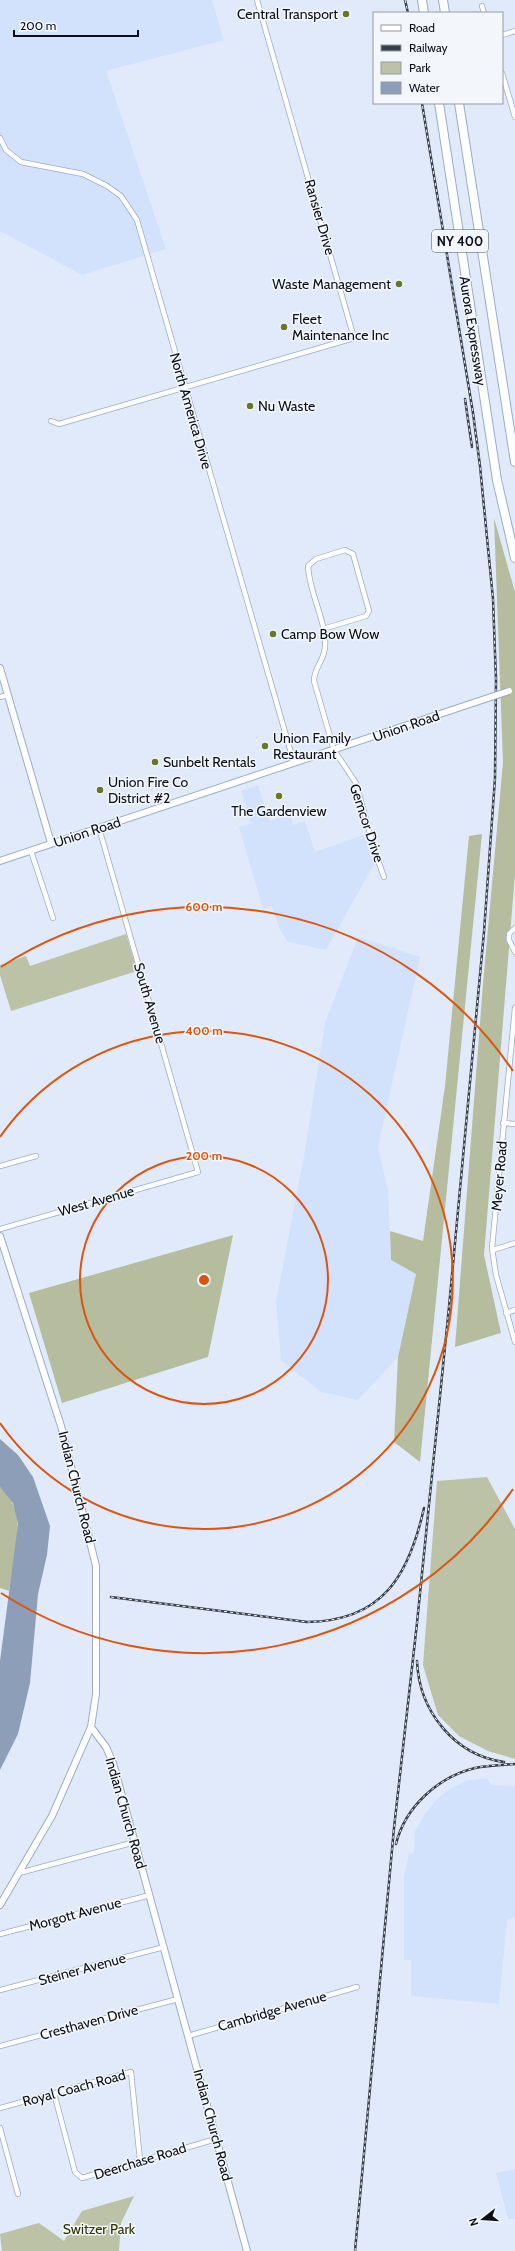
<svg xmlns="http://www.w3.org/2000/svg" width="515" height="2251" font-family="Cabin,sans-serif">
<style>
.built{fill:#d2e2fd}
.green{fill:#bbc2a6}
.forest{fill:#b5bd9e}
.water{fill:#8d9eb9}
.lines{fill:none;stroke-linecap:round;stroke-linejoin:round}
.street-casing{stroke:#9cacc5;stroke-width:6}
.secondary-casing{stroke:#9cacc5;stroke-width:8}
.highway-casing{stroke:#9cacc5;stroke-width:10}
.street{stroke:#fff;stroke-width:4.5}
.secondary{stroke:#fff;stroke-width:6}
.highway{stroke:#fff;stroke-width:8}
.rail-casing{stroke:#383e49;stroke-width:2.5}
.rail{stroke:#f3f7fc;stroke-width:1;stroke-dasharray:3;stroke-linecap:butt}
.secondary-bridge-casing{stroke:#9cacc5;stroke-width:8;stroke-linecap:butt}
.secondary-bridge{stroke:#fff;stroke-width:6}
.ring{fill:none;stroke:#dd550d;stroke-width:2}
.poi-dot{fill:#677724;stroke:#f3f7fc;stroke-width:1.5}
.labels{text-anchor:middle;stroke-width:3;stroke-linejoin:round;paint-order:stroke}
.shield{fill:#f3f7fc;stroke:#50555c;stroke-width:1}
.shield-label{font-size:13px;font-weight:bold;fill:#0a0f18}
.poi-label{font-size:14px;fill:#0a0f18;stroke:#f3f7fc;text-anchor:start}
.street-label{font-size:14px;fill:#0a0f18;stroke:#f3f7fc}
.park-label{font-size:14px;fill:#2d3500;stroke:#f3f7fc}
.centre{fill:#dd550d;stroke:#f3f7fc;stroke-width:2}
.ring-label{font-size:12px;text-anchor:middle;font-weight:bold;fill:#dd550d;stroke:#f3f7fc;stroke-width:3;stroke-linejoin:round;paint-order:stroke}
</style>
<rect width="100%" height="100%" fill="#e0eafa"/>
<path class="built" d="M0,0H212L224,40L106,71L166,249L82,275L0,231Z
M258,785L270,821L290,815L293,825L305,821L315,852L366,834L374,864L326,950L288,942L280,930L272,906L263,909L239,827L251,823L241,791Z
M358,937L420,957L378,1147L388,1190L391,1260L416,1274L398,1357L358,1400L321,1392L281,1360L276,1302L304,1156L325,1023Z
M487,1778L491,1785L515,1786V1917L507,1920L499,2004L411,1996V1960H404V1877L409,1854L414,1853L415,1831L426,1812L438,1798L453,1787L469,1780Z
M515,2169V2219H508L496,2173Z"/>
<path class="green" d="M126,934L137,971L11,1011L0,975V965L26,956L30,966Z
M487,1477L515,1529V1759L488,1751L459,1736L438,1715L423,1665L437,1481Z
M134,2196L121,2223L119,2251H2L0,2234L39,2223L64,2241L82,2211Z"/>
<path class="forest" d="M494,518L515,592V874L484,1255L501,1333L455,1347L483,984L503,762Z
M482,834L420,1462L394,1442L398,1357L416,1274L391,1260L390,1231L423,1241L445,1086L469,836Z
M233,1235L208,1357L62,1403L29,1293Z
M0,1487C30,1511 14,1559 9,1591L0,1588Z"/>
<path class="water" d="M0,1439L18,1455L33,1477L50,1526L47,1555L38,1594L30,1683L18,1734L0,1770V1661L18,1524L13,1503L0,1487Z"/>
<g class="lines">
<g class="street-casing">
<path id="street" d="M482,6L484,13
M502,35L515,31
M502,73L515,117
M0,138L6,150L21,162L83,174L107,186L121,196L137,220L294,763
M51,421L59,424L354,338L257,0
M323,629L366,616L369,611L353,554L345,550L316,559L308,566C309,591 323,614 325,638C327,661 314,665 314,681L334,750L356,783L375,852L384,877
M0,697L8,695
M31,851L53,918
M515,928L509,934V940L515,952
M515,1008L492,1248L496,1275L515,1342
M503,1123L515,1124
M0,1166L36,1156
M0,1229L198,1172L99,828
M493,1250L515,1243
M506,1313L515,1310
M19,1873L135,1842
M0,1934L150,1895
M0,1990L164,1947
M188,2036L357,1987
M0,2046L178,1999
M54,2093L75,2172L82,2178L216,2139
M0,2108L131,2072L140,2160
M0,2128L18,2194"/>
</g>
<g class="secondary-casing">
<path id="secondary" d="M0,668L51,843
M0,861L476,702
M0,1236L61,1426L96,1566V1694L91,1727L52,1816L0,1905
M91,1727L106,1747L113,1763L247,2251"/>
</g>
<g class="highway-casing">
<path id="highway" d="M422,0L424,13
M443,0L445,13
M439,103L497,480L515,558
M459,103L515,462"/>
</g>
<use href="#street" class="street"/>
<use href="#secondary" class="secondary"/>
<use href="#highway" class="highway"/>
<g class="rail-casing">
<path id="rail" d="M405,0L408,13
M465,399L472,447
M111,1597L307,1622C383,1621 409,1575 424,1508
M417,1661C419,1711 454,1755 504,1762
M396,1844C405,1807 438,1777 475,1768C488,1765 502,1765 515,1764
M355,2251L394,1828L417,1623L449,1307L484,932L495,778L496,680L493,599L480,466L473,413L422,103"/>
</g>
<use href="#rail" class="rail"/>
<g class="secondary-bridge-casing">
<path id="secondary-bridge" d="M476,702L509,691"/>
</g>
<use href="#secondary-bridge" class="secondary-bridge"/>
</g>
<g class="ring">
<circle cx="204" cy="1280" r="124"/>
<path d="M0 1137A249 249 0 1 1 0 1423"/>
<path d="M513 1489A373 373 0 0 1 1 1593M1 967A373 373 0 0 1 513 1071"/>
</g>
<g class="poi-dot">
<circle cx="346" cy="14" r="4"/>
<circle cx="399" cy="284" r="4"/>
<circle cx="284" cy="327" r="4"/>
<circle cx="250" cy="406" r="4"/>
<circle cx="273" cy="634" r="4"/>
<circle cx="265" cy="746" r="4"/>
<circle cx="155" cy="762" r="4"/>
<circle cx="100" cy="790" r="4"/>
<circle cx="279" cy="796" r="4"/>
</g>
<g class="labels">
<rect class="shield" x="432" y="230" width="56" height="22" rx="3"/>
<g class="shield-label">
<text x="460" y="246">NY 400</text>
</g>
<g class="poi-label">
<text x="338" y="19" text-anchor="end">Central Transport</text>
<text x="391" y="289" text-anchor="end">Waste Management</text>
<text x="292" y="324">Fleet<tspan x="292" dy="16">Maintenance Inc</tspan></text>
<text x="258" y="411">Nu Waste</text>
<text x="281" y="639">Camp Bow Wow</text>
<text x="273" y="743">Union Family<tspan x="273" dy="16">Restaurant</tspan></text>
<text x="163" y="767">Sunbelt Rentals</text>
<text x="108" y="787">Union Fire Co<tspan x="108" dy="16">District #2</tspan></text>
<text x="279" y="816" text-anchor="middle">The Gardenview</text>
</g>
<g class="street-label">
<text transform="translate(320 217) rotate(74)" y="5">Ransier Drive</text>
<text transform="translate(473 331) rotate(81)" y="5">Aurora Expressway</text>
<text transform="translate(191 411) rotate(74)" y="5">North America Drive</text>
<text transform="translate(406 726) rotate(-19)" y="5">Union Road</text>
<text transform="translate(367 823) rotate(72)" y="5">Gemcor Drive</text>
<text transform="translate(87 832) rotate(-18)" y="5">Union Road</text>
<text transform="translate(150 1003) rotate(74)" y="5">South Avenue</text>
<text transform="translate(499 1176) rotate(-85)" y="5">Meyer Road</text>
<text transform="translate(96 1201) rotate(-16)" y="5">West Avenue</text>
<text transform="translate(77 1487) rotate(76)" y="5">Indian Church Road</text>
<text transform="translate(126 1813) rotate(74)" y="5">Indian Church Road</text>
<text transform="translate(75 1914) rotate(-15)" y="5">Morgott Avenue</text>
<text transform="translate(82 1969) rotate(-15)" y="5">Steiner Avenue</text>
<text transform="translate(272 2011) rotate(-16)" y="5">Cambridge Avenue</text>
<text transform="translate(89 2022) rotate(-15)" y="5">Cresthaven Drive</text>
<text transform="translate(74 2088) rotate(-15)" y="5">Royal Coach Road</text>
<text transform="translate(213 2125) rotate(75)" y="5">Indian Church Road</text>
<text transform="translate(140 2161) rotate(-17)" y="5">Deerchase Road</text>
</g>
<g class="park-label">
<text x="99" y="2234">Switzer Park</text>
</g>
</g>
<circle cx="204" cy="1280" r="6" class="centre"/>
<g class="ring-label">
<text x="204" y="911">600 m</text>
<text x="204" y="1035">400 m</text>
<text x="204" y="1160">200 m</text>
</g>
<rect x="373" y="12" width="130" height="92" fill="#f3f7fc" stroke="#969aa1"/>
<rect x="381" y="25" width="20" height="6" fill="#ffffff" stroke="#969aa1"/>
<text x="409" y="32" font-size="12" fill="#0a0f18">Road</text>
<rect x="381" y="45" width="20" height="6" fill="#383e49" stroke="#969aa1"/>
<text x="409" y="52" font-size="12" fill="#0a0f18">Railway</text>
<rect x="381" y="62" width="20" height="12" fill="#bbc2a6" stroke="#969aa1"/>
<text x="409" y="72" font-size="12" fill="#0a0f18">Park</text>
<rect x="381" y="82" width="20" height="12" fill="#8d9eb9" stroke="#969aa1"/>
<text x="409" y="92" font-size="12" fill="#0a0f18">Water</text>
<g transform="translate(483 2219) rotate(253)" stroke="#f3f7fc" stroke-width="3" paint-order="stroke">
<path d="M0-3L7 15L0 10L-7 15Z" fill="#0a0f18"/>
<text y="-6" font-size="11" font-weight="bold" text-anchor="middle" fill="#0a0f18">N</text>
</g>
<path d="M14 30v6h124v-6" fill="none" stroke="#0a0f18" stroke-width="2"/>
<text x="20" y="30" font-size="12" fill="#0a0f18" stroke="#f3f7fc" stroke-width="3" paint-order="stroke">200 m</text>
</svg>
